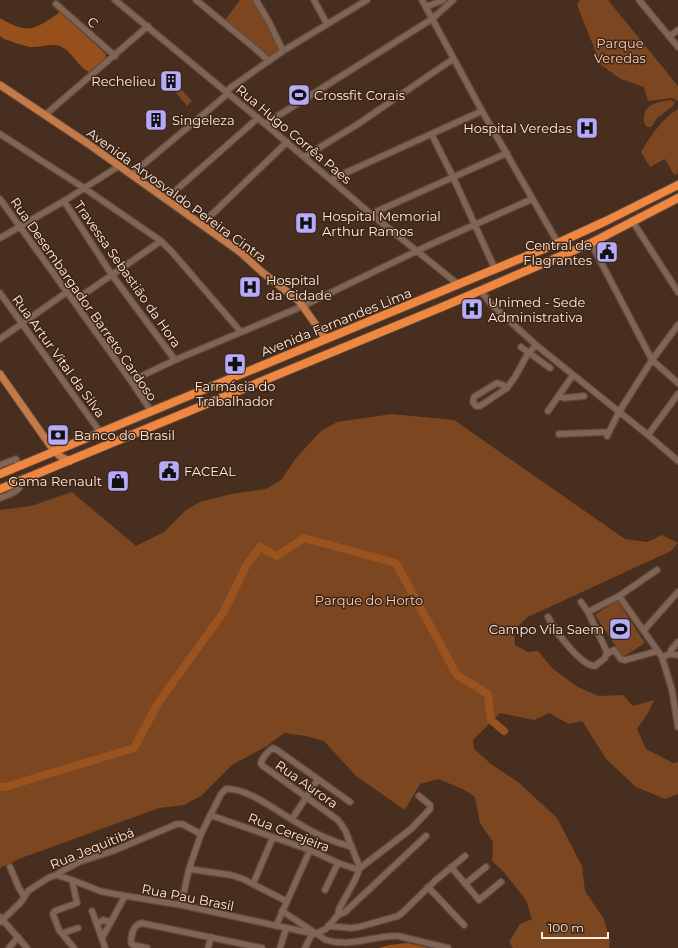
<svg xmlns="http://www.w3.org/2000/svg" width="678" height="948" font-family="Montserrat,sans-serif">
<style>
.green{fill:#7c4621}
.forest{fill:#974f1c}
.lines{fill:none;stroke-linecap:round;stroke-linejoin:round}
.river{stroke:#9a521f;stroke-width:8}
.minor-casing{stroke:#604a3c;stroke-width:8}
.major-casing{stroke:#604a3c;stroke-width:9}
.highway-casing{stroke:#604a3c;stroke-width:10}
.minor{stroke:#816453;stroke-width:5.5}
.major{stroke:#c37948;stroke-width:7}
.highway{stroke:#ef8741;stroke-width:8}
.labels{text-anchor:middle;stroke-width:3;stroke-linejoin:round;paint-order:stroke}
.street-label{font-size:13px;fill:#feede3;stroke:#3d2415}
.park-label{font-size:13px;fill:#fbd1b8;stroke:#3d2415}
.poi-label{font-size:13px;fill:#feede3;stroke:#3d2415;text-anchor:start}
</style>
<rect width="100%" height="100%" fill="#482e1f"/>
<path class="green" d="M240,0H254L284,52L271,59L225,20Z
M580,0H608L678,86V101L672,98L648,101L644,87L621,79L601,65L577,5Z
M181,89L192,101L187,106L176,93Z
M670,100L675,102L673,106L658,117L651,127H647C644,124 644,122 644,118C644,104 658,102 670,100Z
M678,109V173L674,175L665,159L650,167L641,152C651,135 662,119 678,109Z
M392,414L454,420L625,539L647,542L662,535L678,543L671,551L528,617L514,630L515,645L528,652L538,651L552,668L576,686L598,696L623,695L633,706L654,700L648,713L637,729L646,749L673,763L678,762V794L665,799L636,787L607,760L582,721L569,724L549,713L534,720L500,713L473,740L474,749L491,764L518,782L557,818L582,866L585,891L604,919L610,942L609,948H513L509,942L520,924L532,919L526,900L503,871L492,861L493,842L480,823L475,797L463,789L438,779L420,784L405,810L356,776L324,741L306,736L284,733L267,746L232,765L201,796L184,805L159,808L24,857L0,868V510L31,506L72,492L136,546L164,532L186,510L200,502L231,494L266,489L281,480L296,458L321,431L337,422Z
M617,600L645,643L623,657L595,615Z"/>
<path class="forest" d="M60,12L106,54L104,64L89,72C77,66 74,54 62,47C52,42 41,48 31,47C22,46 12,41 4,39L0,36V18C29,35 34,30 60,12Z
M408,943L430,948H379L389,945Z"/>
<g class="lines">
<path class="river" d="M0,787H5L134,748L158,703L223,613L246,566L260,547L277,556L304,538L396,563L457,675L488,694L491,720L504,731"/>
<g class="minor-casing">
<path id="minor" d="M115,0L265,124L371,214L459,285
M196,0L251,45L269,61
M256,0L269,22L283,51
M314,0L327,24
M422,0L482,111L558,243
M639,0L678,47
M56,4L115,56
M426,6L431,5L443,0
M670,36L678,30
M45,115L148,26
M265,124L432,19L453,0
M0,134L84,188L161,241L172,252L241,332
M432,135L453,177L495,269
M304,157L358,124L453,59
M132,174L224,97L230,88L283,51L367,0
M332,179L482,111
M0,199L131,381L151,411
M166,199L258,118
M64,201L112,275L175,360
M371,214L507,153
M633,222L678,292
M202,224L287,142
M0,238L64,201L119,166
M591,243L652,360L678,383
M480,290L491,304L536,345L648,435L678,461
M0,293L100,432
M74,301L161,241
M0,339L67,292
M521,347L550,368
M131,381L175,360L303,306L425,247L532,199
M507,388L503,385L497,383L474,397L473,402L476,406H480L507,388L515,377L527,355L536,345
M559,396L564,398L584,396
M548,411L573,375
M559,434L608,432
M648,435L678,394
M607,436L619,412L652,360L678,325
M0,465L16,459L19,466
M0,498C10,494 21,492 22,480
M619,596L662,657L672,690L678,727
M588,612L619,596L657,570
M548,617C554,630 581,666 595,666L605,658L607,652L588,612L581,602
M644,630L678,592
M607,654L614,650L621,659L625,660L658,651
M670,654L671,650L678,642
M662,657L670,654L678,655
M350,802L277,750L273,748C268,751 261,759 261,764L263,766L338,820L345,830L360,868
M210,815L310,850L338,863L359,870
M292,819L318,779
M10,867L19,888L24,896
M451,867L479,900L501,882
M189,869L231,875L243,879L286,901
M56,875L72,880L100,891L114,894L181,905L315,934L326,929L338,915L345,912L426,836
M72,880L77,903L55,911L53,914L59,930L74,948
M253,884L273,837
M465,884L486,867
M428,887L464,925
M325,890L338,863
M181,905L189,869L201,834L221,794L226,789C248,787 282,815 301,825C317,835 334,842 352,847
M92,911L105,947
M282,911L326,940C350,948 374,935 398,936L448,948
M338,915L339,909L355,880L360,868L411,829L430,809V805L419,796
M0,917L27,948
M0,922L21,902L28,891L48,878L56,875L64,870L79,862L113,851L177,824H182L201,834
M97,924L103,920L110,922
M276,926L310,850
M328,926L351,928L359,927L398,916L402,913L437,879L465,856
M63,935L66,932L78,928
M102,938L125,896
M9,948L18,937
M147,948L133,945L131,943C131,934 133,926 141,923L262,948
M208,948L211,937
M280,948L286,929
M305,948L312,934"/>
</g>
<g class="major-casing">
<path id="major" d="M0,85L87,143L240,252L262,272L299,301L326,339
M0,374L54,451L61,457L70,461"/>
</g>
<g class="highway-casing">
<path id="highway" d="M0,474L558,243L606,221L678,185
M0,489L442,307L591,243L678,198"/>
</g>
<use href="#minor" class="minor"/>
<use href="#major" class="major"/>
<use href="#highway" class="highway"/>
</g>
<defs>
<g id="building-square" transform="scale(1.15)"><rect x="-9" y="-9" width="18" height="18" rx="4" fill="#b6abf8" stroke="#3d2415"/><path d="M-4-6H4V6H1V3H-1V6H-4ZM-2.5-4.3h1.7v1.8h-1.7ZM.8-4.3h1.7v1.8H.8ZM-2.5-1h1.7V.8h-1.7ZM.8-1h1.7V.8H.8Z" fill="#111"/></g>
<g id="stadium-square" transform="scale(1.15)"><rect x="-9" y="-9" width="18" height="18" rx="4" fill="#b6abf8" stroke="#3d2415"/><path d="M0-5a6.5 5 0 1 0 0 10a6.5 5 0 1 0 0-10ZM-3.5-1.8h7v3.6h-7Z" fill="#111"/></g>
<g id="hospital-square" transform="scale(1.15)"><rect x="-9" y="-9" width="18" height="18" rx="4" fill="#b6abf8" stroke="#3d2415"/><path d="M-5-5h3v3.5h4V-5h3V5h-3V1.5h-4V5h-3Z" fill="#111"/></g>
<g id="civic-square" transform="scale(1.15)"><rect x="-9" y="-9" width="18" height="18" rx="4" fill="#b6abf8" stroke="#3d2415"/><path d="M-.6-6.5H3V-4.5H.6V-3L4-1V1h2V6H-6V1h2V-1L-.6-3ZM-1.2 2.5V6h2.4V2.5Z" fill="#111"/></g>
<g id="pharmacy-square" transform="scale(1.15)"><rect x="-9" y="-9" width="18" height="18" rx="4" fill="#b6abf8" stroke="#3d2415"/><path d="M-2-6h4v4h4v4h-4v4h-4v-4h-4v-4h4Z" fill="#111"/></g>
<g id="bank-square" transform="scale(1.15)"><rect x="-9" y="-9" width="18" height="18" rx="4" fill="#b6abf8" stroke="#3d2415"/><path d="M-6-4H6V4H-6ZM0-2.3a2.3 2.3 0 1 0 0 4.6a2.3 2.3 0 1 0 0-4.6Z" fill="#111"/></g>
<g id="shop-square" transform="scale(1.15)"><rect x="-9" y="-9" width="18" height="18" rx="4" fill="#b6abf8" stroke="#3d2415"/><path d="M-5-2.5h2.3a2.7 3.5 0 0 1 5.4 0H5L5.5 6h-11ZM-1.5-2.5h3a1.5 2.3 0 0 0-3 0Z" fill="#111"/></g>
</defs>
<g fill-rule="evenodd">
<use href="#building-square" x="171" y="81"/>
<use href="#stadium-square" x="299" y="95"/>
<use href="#building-square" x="156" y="120"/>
<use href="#hospital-square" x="587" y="128"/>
<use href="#hospital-square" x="306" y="223"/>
<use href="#civic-square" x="607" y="252"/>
<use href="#hospital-square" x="250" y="287"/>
<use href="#hospital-square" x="472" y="309"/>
<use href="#pharmacy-square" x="235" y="364"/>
<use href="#bank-square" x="58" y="435"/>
<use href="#civic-square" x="169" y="471"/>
<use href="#shop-square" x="118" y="481"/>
<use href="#stadium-square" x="620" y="629"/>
</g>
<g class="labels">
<g class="street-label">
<text transform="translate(93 22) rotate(41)" y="5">C</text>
<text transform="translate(294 134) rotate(40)" y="5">Rua Hugo Corrêa Paes</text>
<text transform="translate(177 195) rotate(36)" y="5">Avenida Aryosvaldo Pereira Cintra</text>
<text transform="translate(128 274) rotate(55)" y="5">Travessa Sebastião da Hora</text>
<text transform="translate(84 299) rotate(55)" y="5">Rua Desembargador Barreto Cardoso</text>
<text transform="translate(336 322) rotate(-22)" y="5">Avenida Fernandes Lima</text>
<text transform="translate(59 356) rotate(54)" y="5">Rua Artur Vital da Silva</text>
<text transform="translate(307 784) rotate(35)" y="5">Rua Aurora</text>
<text transform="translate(289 832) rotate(21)" y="5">Rua Cerejeira</text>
<text transform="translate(92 848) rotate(-22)" y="5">Rua Jequitibá</text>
<text transform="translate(188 897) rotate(11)" y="5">Rua Pau Brasil</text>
</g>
<g class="park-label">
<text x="620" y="48">Parque<tspan x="620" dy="15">Veredas</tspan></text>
<text x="369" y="605">Parque do Horto</text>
</g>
<g class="poi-label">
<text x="156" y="86" text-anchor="end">Rechelieu</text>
<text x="314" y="100">Crossfit Corais</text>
<text x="172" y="125">Singeleza</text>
<text x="572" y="133" text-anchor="end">Hospital Veredas</text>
<text x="322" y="221">Hospital Memorial<tspan x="322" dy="15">Arthur Ramos</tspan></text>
<text x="592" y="250" text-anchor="end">Central de<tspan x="592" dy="15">Flagrantes</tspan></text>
<text x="266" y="285">Hospital<tspan x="266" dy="15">da Cidade</tspan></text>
<text x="488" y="307">Unimed - Sede<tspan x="488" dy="15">Administrativa</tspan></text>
<text x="235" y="391" text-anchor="middle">Farmácia do<tspan x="235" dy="15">Trabalhador</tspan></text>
<text x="74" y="440">Banco do Brasil</text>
<text x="184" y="476">FACEAL</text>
<text x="102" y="486" text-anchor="end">Gama Renault</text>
<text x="604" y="634" text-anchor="end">Campo Vila Saem</text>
</g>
</g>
<path d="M542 932v6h66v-6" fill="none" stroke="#feede3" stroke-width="2"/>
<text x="548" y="932" font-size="12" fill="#feede3" stroke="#3d2415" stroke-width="3" paint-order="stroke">100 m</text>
</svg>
